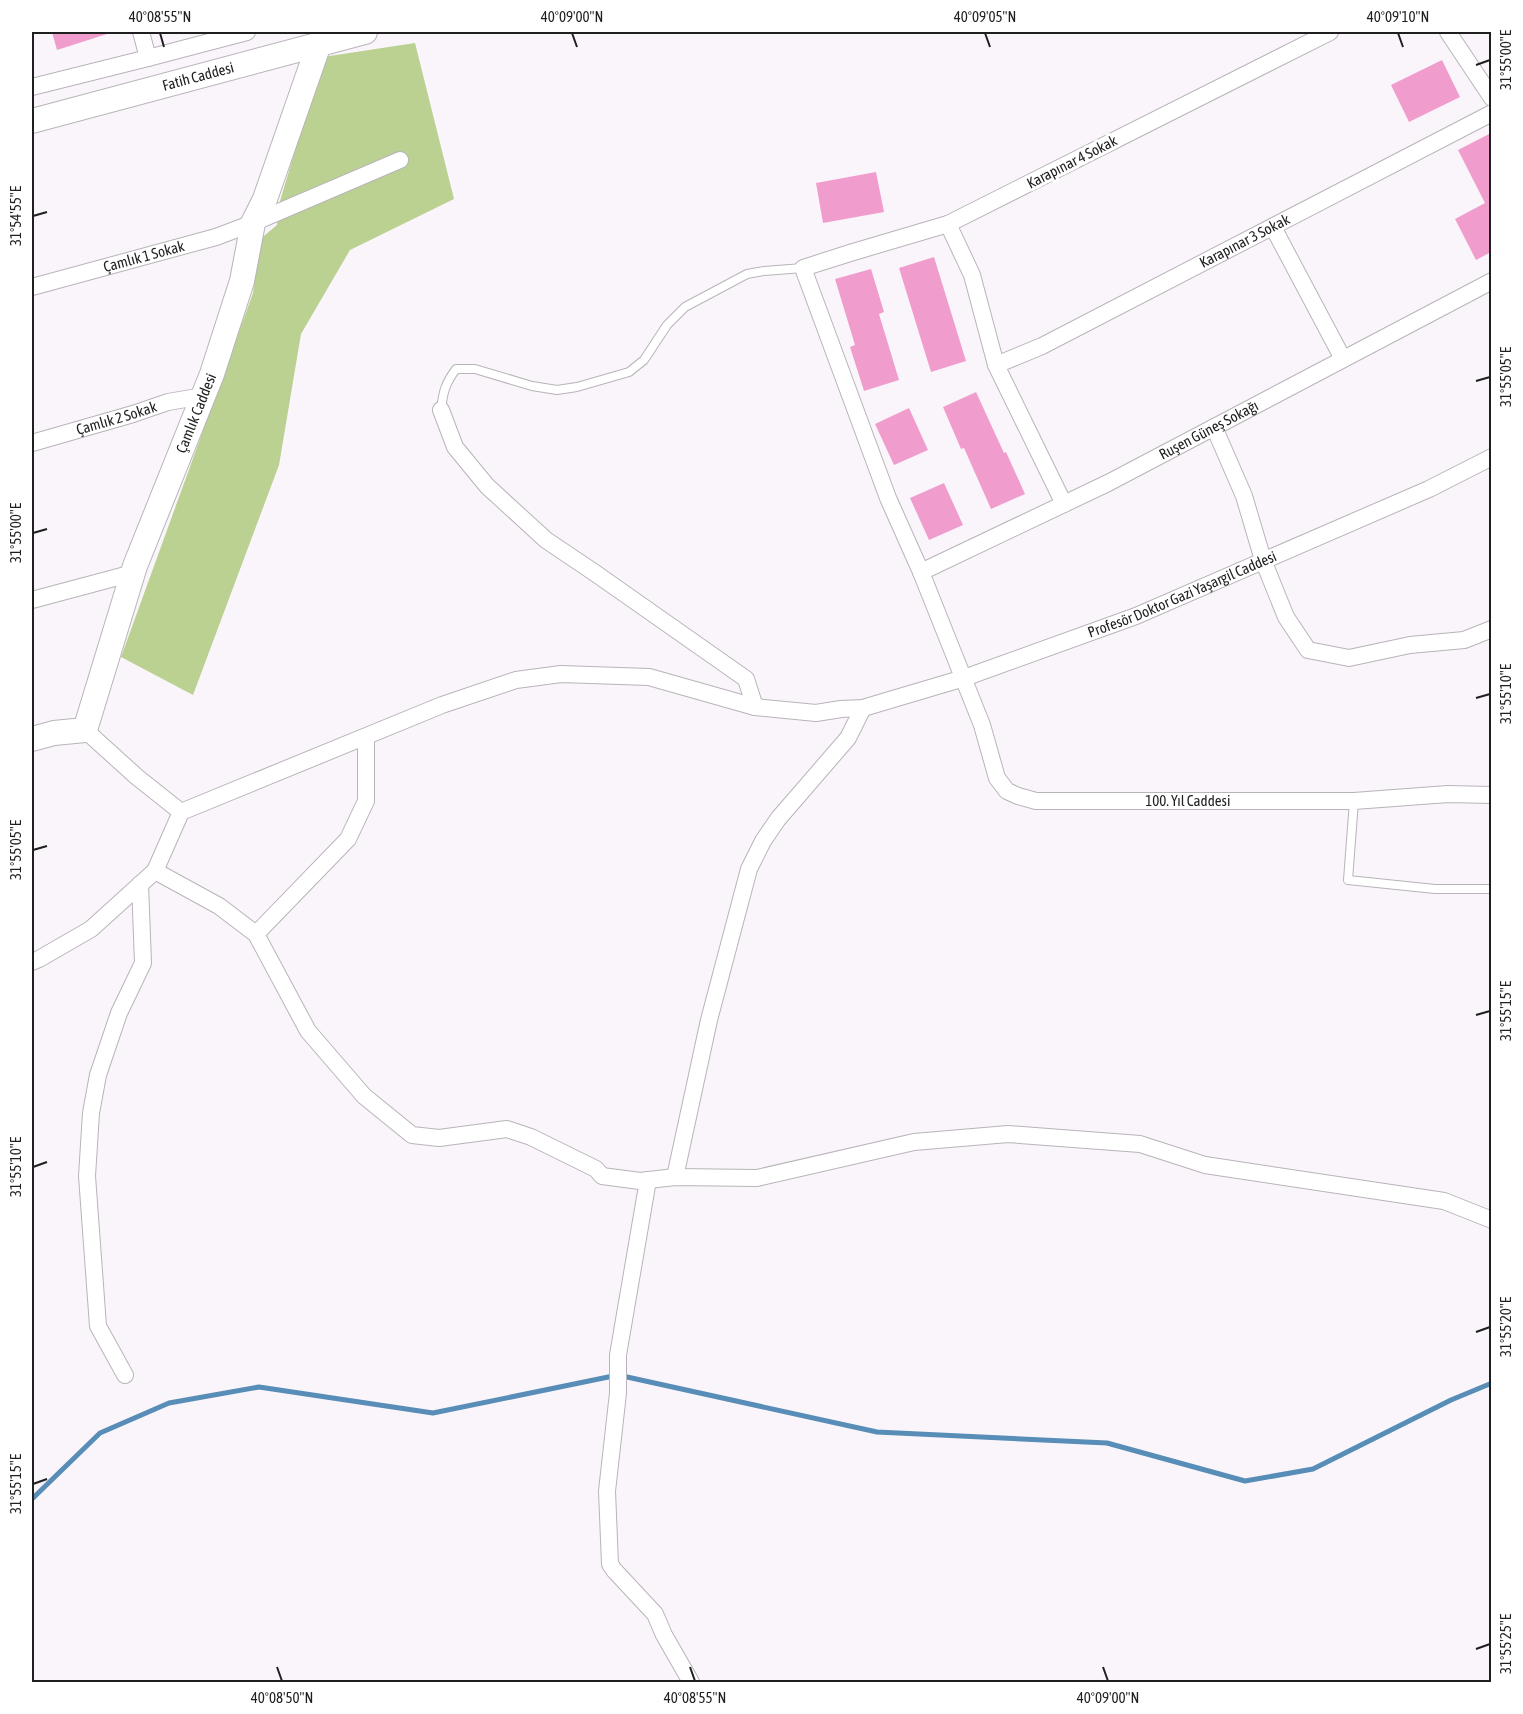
<svg xmlns="http://www.w3.org/2000/svg" width="1523" height="1714" font-family="'Asap Condensed',sans-serif">
<style>
.green{fill:#bad191}
.lines{fill:none;stroke-linecap:round;stroke-linejoin:round}
.stream{stroke:#578db7;stroke-width:5}
.building{fill:#f09dce}
.lane-casing{stroke:#b8b4b9;stroke-width:10}
.street-casing{stroke:#b8b4b9;stroke-width:18}
.secondary-casing{stroke:#b8b4b9;stroke-width:26}
.lane{stroke:#fff;stroke-width:8}
.street{stroke:#fff;stroke-width:16}
.secondary{stroke:#fff;stroke-width:24}
.ticks{fill:none;stroke:#201f20;stroke-width:2}
.labels{text-anchor:middle;stroke-width:6;stroke-linejoin:round;paint-order:stroke}
.street-label{font-size:15px;fill:#201f20;stroke:#fff}
.neatline{fill:none;stroke:#201f20;stroke-width:2}
.ticks-label{font-size:15px;text-anchor:middle;fill:#201f20}
</style>
<rect width="100%" height="100%" fill="#faf5fa"/>
<path class="green" d="M415,43L454,199L350,250L301,334L279,465L193,695L121,657L253,293L259,240L277,225L280,201L323,57Z"/>
<g class="lines">
<path class="stream" d="M32,1499L100,1433L169,1403L259,1387L433,1413L618,1375L877,1432L1107,1443L1245,1481L1313,1469L1451,1400L1492,1383"/>
</g>
<path class="building" d="M52,32H106L107,34L57,50Z
M1442,60L1460,97L1409,122L1391,85Z
M1491,133V252L1476,260L1455,219L1485,203L1458,150Z
M876,172L884,212L823,223L816,183Z
M934,257L966,361L931,372L899,268Z
M871,269L884,312L879,314L899,380L864,391L850,347L855,345L835,279Z
M976,392L1004,453L1006,452L1025,494L991,509L964,448L961,449L943,407Z
M909,408L928,450L894,465L875,424Z
M944,483L963,525L929,540L910,498Z"/>
<g class="lines">
<g class="lane-casing">
<path id="lane" d="M441,410C443,392 445,384 456,369H475L532,386L557,390L577,387L629,372L644,360L667,325L685,307L747,274L764,271L803,268
M1354,801L1348,880L1435,889H1492"/>
</g>
<g class="street-casing">
<g id="street">
<path d="M141,32L148,58"/>
<path id="s1" d="M1330,32L948,224L850,253L803,268L888,498L921,572L982,725L997,778L1007,791L1018,796L1036,801H1354L1448,794L1492,795"/>
<path d="M1448,32L1492,98"/>
<path d="M32,87L148,58L247,32"/>
<path d="M948,224L972,275L996,365L1064,504"/>
<path d="M1273,227L1343,359"/>
<path id="s2" d="M32,287L216,237L253,223L400,160"/>
<path id="s3" d="M996,365L1042,346L1492,113"/>
<path d="M441,410L455,447L487,486L546,540L595,573L746,679L755,707"/>
<path d="M1214,427L1244,496L1263,560L1286,617L1308,650L1349,658L1410,645L1464,640L1492,629"/>
<path id="s4" d="M32,443L133,414L168,402L203,396"/>
<path id="s5" d="M921,572L1108,483L1492,281"/>
<path d="M32,600L133,573"/>
<path d="M85,730L137,777L181,812"/>
<path d="M155,871L219,906L256,934L308,1031L364,1096L412,1135L439,1138L507,1129L531,1137L596,1169L602,1176L640,1181L675,1177L757,1178L914,1142L1008,1134L1140,1144L1205,1165L1444,1201L1492,1220"/>
<path d="M256,934L348,839L366,801V737"/>
<path id="s6" d="M32,962L39,959L91,929L155,871L181,812L442,705L516,680L561,674L649,677L755,707L816,713L841,709L863,708L964,678L1136,616L1429,489L1492,457"/>
<path d="M675,1177L709,1020L749,869L763,841L778,819L848,738L863,708"/>
<path d="M648,1180L618,1355V1393L607,1491L610,1564L614,1570L655,1614L664,1635L691,1682"/>
<path d="M125,1375L98,1326L87,1176L91,1113L98,1075L119,1013L143,963L140,884"/>
</g>
</g>
<g class="secondary-casing">
<g id="secondary">
<path id="s7" d="M32,121L365,32"/>
<path id="s8" d="M32,739L54,733L85,730L135,566L212,374L242,281L253,223L265,199L319,44"/>
</g>
</g>
<use href="#lane" class="lane"/>
<use href="#street" class="street"/>
<use href="#secondary" class="secondary"/>
</g>
<path class="ticks" d="M160,33L164,47M572,33L577,47M985,33L990,47M1398,33L1403,47M1476,65L1490,60M33,216L47,212M1476,381L1490,377M33,533L47,529M1476,698L1490,694M33,850L47,846M1476,1015L1490,1011M33,1167L47,1162M1476,1332L1490,1327M33,1484L47,1479M1476,1649L1490,1644M277,1667L282,1681M690,1667L695,1681M1103,1667L1108,1681"/>
<g class="labels">
<g class="street-label">
<text dy="5" stroke="none"><textPath href="#s7" startOffset="172">Fatih Caddesi</textPath></text>
<text transform="translate(1072 162) rotate(-27)" y="5">Karapınar 4 Sokak</text>
<text dy="5" stroke="none"><textPath href="#s3" startOffset="278">Karapınar 3 Sokak</textPath></text>
<text dy="5" stroke="none"><textPath href="#s2" startOffset="116">Çamlık 1 Sokak</textPath></text>
<text dy="5" stroke="none"><textPath href="#s8" startOffset="390">Çamlık Caddesi</textPath></text>
<text dy="5" stroke="none"><textPath href="#s4" startOffset="88">Çamlık 2 Sokak</textPath></text>
<text dy="5" stroke="none"><textPath href="#s5" startOffset="321">Ruşen Güneş Sokağı</textPath></text>
<text dy="5" stroke="none"><textPath href="#s6" startOffset="1270">Profesör Doktor Gazi Yaşargil Caddesi</textPath></text>
<text dy="5" stroke="none"><textPath href="#s1" startOffset="1324">100. Yıl Caddesi</textPath></text>
</g>
</g>
<rect width="1523" height="1714" fill="none" stroke="#ffffff" stroke-width="66"/>
<rect x="33" y="33" width="1457" height="1648" class="neatline"/>
<g class="ticks-label">
<text x="160" y="22">40°08'55"N</text>
<text x="572" y="22">40°09'00"N</text>
<text x="985" y="22">40°09'05"N</text>
<text x="1398" y="22">40°09'10"N</text>
<text transform="translate(1506 60) rotate(-90)" y="5">31°55'00"E</text>
<text transform="translate(16 216) rotate(-90)" y="5">31°54'55"E</text>
<text transform="translate(1506 377) rotate(-90)" y="5">31°55'05"E</text>
<text transform="translate(16 533) rotate(-90)" y="5">31°55'00"E</text>
<text transform="translate(1506 694) rotate(-90)" y="5">31°55'10"E</text>
<text transform="translate(16 850) rotate(-90)" y="5">31°55'05"E</text>
<text transform="translate(1506 1011) rotate(-90)" y="5">31°55'15"E</text>
<text transform="translate(16 1167) rotate(-90)" y="5">31°55'10"E</text>
<text transform="translate(1506 1327) rotate(-90)" y="5">31°55'20"E</text>
<text transform="translate(16 1484) rotate(-90)" y="5">31°55'15"E</text>
<text transform="translate(1506 1644) rotate(-90)" y="5">31°55'25"E</text>
<text x="282" y="1703">40°08'50"N</text>
<text x="695" y="1703">40°08'55"N</text>
<text x="1108" y="1703">40°09'00"N</text>
</g>
</svg>
